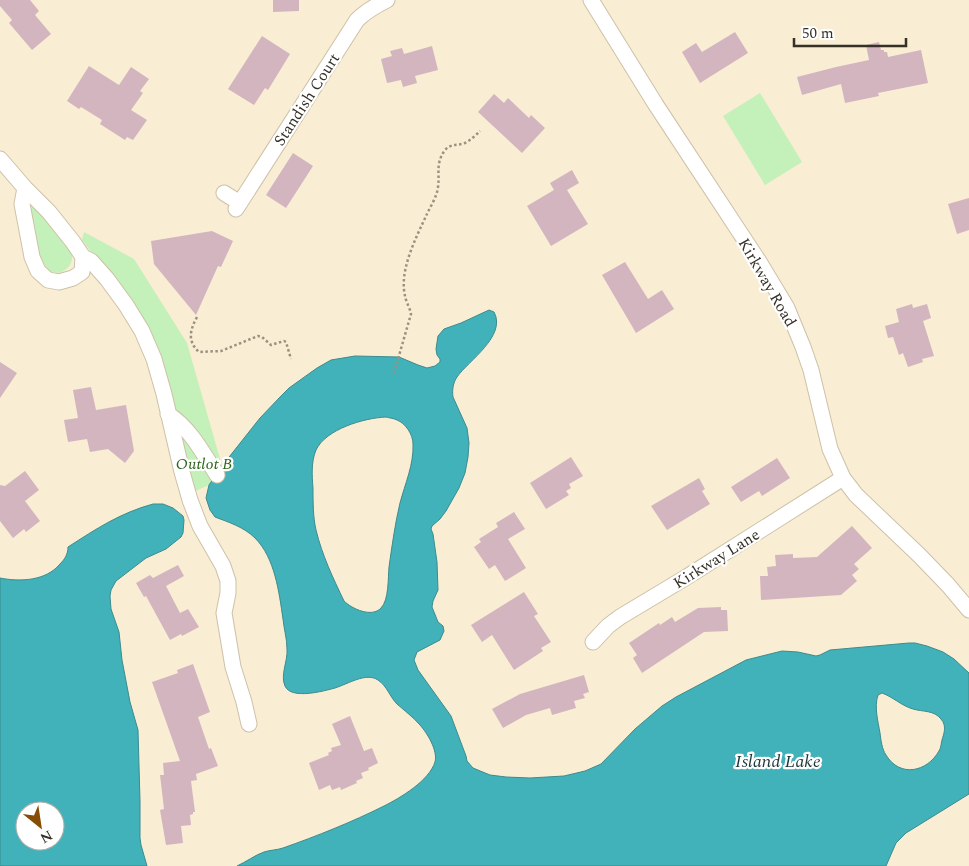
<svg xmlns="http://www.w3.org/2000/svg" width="969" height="866" font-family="Spectral,serif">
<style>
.green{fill:#c4f0b9}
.water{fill:#41b2b9;stroke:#3d8b8d;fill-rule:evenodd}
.building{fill:#d3b5c0}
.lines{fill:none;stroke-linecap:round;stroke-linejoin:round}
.minor-casing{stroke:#cdc1a8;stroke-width:17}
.path{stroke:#9a9280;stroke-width:2.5;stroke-dasharray:2.5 2.5;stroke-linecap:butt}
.minor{stroke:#fff;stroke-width:15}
.labels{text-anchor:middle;stroke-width:4.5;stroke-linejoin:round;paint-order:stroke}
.street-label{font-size:16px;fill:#353127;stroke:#fff}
.park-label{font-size:16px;font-style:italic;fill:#2c671b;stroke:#fff}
.water-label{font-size:18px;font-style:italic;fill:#1e3739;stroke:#fff}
</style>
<rect width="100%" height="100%" fill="#f9edd3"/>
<path class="green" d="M760,93L802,162L765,185L723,116Z
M32,207L36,210C46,221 65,238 71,251C77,266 58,281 47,268C37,257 33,225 31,209Z
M84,232L134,259L187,343L222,466L209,485L193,492L174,411L112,279L82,240Z"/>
<path class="water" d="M489,310L494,312C507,336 468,361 457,377C453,383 452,390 453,397L467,428L469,443L468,457L465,473L459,488L446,511L440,519L432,526L431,529L433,534L437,562L438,590L433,601L432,607L438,622L443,626L444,631L440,640L417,652L414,660L418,670L451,716L466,756L467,761L473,768L490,775L506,777L530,778L564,776L585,771L601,764L635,729L662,706L676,697L746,660L782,651L798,652L816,656L820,655L830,650L909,643H915L927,646L943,652L954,659L969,673V794L906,833L896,843L886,866H237C246,862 255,855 264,852C270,850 277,850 283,848C317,836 352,822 384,806C400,798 429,781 435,762C438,750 427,733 420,725C413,717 405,711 397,704C390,697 387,686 378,680C366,672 348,684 335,688C324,691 291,700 285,686C280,675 288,661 287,649C287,639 284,629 283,619C279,592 275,558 255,538C244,527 228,522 215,517L210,510L206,498L209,485L222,466L260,418L281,396L289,388L317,368L331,360L355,356L399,357L418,365L427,368L435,366L440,362V359L437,355L436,349L438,336L444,329L461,323ZM386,417C389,418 393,418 397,420C405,423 413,434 413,444C414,464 405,484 400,503C395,524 392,546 389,567C388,578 389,600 381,608C372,618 352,609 344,601C333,578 322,555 316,530C313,517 313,502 313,488C312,476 311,462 316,450C326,429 364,418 386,417ZM882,693C893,697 902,706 913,709C923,712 934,710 941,719C947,726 944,733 942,740C941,744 941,748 939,751C927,772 900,778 886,755C882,749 881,741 880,733C878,721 874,707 878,695Z
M153,504H163L173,508L183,516L184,520L183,533L181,537L166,549L146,558L116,581L111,590L110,596L111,609L119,632L122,660L130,702L138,730L140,801V838L141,845L147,866H0V578C20,582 46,581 60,564C65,559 68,554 68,547C96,529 120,513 153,504ZM25,811H55V841H25Z"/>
<path class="building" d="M0,0H30L39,11L35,15L51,34L32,50L9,23L12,20L0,6Z
M273,0H299V11L273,12Z
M735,32L748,53L700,83L682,52L696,43L702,52Z
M262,36L290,54L268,90L265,88L254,105L228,89Z
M879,42L881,50H884V52H887L888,57L921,50L928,83L878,93L879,96L845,103L841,84L802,95L797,77L836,67L869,60L866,45Z
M432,46L438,70L415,76L417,83L403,87L401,80L387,83L381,59L392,56L390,51L402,48L404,54Z
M89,66L119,85L131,67L149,79L140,91L143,93L131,110L147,120L133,140L127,137L125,140L100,124L102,120L81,107L79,109L67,101Z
M494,94L504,103L508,98L529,118L531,115L545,128L522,153L478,112Z
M293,153L313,166L286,208L266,195Z
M572,170L579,183L567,190L588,224L551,246L527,206L554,190L550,183Z
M969,198V230L957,234L948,204Z
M212,231L233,241L221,267L218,266L196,315L154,264L151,241Z
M625,262L648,299L662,290L674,309L636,333L602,275Z
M912,304L913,308L927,304L931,318L923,321L934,356L922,359L923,362L908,367L903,353L899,355L893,337L888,338L885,326L899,322L896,309Z
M0,362L17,373L0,398Z
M91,387L96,410L126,405L134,451L125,463L108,449L90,452L87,439L68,442L64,420L78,418L73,390Z
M571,457L583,476L569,484L571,488L566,491L569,495L546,509L530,483Z
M777,458L790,478L762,496L759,491L741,502L731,487Z
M25,471L39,490L25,501L40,521L26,532L24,529L13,538L0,521V485L5,486Z
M699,478L705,489L702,491L710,504L667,530L651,506Z
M514,512L525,529L508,539L526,568L505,581L495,565L489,569L474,547L481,542L479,539L498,527L496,523Z
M852,526L872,548L854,564L859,569L852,575L857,581L841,595L761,600L760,576H768L767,567L776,566L775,555L793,554V558L817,557Z
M178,565L184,576L166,586L180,613L188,609L199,627L182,636L181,634L170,640L146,596L144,597L136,583L150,575L153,578Z
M524,592L538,614L534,616L551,642L541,648L543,651L514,670L492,635L482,642L471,625Z
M721,607V610H727L728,631L704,632L642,673L633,658L637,655L629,643L659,623L660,625L672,617L675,622L698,608Z
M193,664L210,712L198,717L209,749L211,748L218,766L196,774L197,780L191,781L195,812H193V814L190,815L191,825L181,826L183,843L166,845L160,810L164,809L160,775H164L163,763L180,761L152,682L178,673L177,670Z
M584,675L589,692L583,694L585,698L574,701L576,708L552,715L550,708L526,715L503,728L492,709L520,694Z
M350,716L364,751L372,748L378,763L368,768L369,770L361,773L363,778L356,781L357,783L341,790L340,787L332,790L330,785L319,790L309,763L329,755L328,753L332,751L331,748L341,745L332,724Z"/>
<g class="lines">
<g class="minor-casing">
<path id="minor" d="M591,0L656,105L758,260L787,308L803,347L811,370L830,449L843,478L856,495L919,555L948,585L969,610
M0,159L25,188L49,212L73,242L83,257L82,272L73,278L59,282L48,280L38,271L32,257L22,204L25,188
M224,193L240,203
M236,209L357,20C366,11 375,6 387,0
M83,257L91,261L107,279L126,305L142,331L154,359L164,394L182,472L190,500L200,526L223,566L228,581V593L224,613L233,667L244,702L249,724
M168,414C190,428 203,453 217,475
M593,642L608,626L620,617L685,578L843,478"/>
</g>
<path class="path" d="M197,317C190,330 187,341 199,352L221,351L258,336L262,337L271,345L284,341L286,342L291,359
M394,373L411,314C410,308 406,302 405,296C399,270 416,238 426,216C430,207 437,197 438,187C440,173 435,164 445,150C451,143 458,146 465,143C471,140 476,135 480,131"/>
<use href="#minor" class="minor"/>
</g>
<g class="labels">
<g class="street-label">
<text transform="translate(306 99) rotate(-57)" y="6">Standish Court</text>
<text transform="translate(768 282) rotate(60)" y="6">Kirkway Road</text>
<text transform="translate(716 558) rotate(-32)" y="6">Kirkway Lane</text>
</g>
<g class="park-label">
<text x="204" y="469">Outlot B</text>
</g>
<g class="water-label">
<text x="778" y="767">Island Lake</text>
</g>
</g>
<g transform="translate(40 826) rotate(150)"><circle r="24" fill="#ffffff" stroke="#aeada9"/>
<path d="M0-4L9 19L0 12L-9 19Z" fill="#874d03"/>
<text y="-8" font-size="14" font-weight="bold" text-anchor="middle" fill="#353127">N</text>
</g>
<path d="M794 38v8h112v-8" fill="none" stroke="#353127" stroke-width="2.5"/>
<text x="802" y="38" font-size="15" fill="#353127" stroke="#ffffff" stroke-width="4" paint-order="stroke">50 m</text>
</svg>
